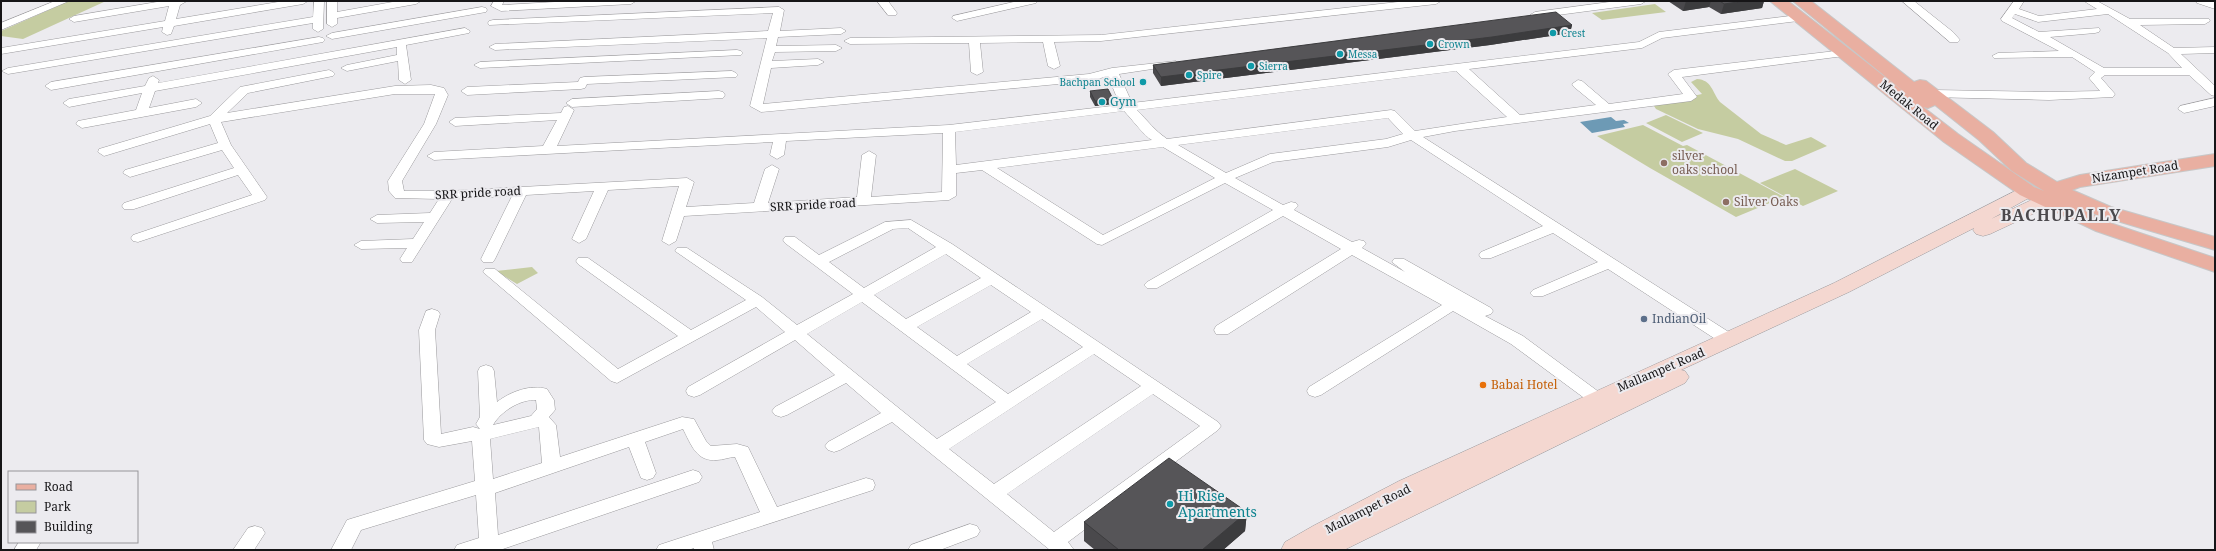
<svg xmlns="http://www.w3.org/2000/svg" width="2216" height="551" font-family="'Noto Serif',serif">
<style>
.green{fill:#c5cca1}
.water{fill:#6d9ab5}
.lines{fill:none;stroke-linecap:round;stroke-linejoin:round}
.street-casing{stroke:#9b9a9d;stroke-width:1}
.secondary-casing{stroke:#9b9a9d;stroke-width:1}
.primary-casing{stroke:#c7c7c7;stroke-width:2}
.street{fill:#fff;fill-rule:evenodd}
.secondary{fill:#f4d7d0;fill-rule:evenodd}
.primary{fill:#e9afa1;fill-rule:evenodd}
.wall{fill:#4a494c}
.shaded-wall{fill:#3c3c3e}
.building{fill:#565558;stroke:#3c3c3e}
.culture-dot{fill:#0f9aa8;stroke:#ecebef;stroke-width:1.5}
.education-dot{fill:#8d6e63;stroke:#ecebef;stroke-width:1.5}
.service-dot{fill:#5c6f8a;stroke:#ecebef;stroke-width:1.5}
.food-dot{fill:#e8710a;stroke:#ecebef;stroke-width:1.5}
.labels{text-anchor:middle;stroke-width:4;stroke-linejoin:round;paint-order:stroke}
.far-culture-label{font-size:10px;fill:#0d838f;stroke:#ecebef;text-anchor:start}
.culture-label{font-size:12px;fill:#0d838f;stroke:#ecebef;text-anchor:start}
.street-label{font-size:12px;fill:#161517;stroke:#ecebef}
.education-label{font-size:12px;fill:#785e54;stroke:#ecebef;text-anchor:start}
.service-label{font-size:12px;fill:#4e5e75;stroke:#ecebef;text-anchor:start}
.food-label{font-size:12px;fill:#c56008;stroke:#ecebef;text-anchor:start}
.near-culture-label{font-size:14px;fill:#0d838f;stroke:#ecebef;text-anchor:start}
.district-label{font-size:16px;font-weight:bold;letter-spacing:1px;fill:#4c4a4e;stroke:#ecebef}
</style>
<rect width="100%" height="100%" fill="#ecebef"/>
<path class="green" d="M69,1H106L23,39L1,36V31Z
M1655,4L1666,12L1602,20L1592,13Z
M1697,79C1712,80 1712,92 1720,102L1761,134L1786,145L1811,137L1827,146L1792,161H1785L1738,139L1698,129L1656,109L1654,106L1656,104L1702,94L1691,82Z
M1666,115L1703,133L1682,142L1646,123Z
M1643,125L1683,146L1687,145L1784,197L1736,217L1650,168L1597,136Z
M1795,169L1838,191L1803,206L1760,183Z
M532,267L538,273L517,284L496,271Z"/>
<path class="water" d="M1611,117L1616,121L1624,120L1629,123L1623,124L1625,127L1592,133L1580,122Z"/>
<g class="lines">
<g class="street-casing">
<path id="street" d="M55,1H69L1,30V23Z
M163,1H187L180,5L176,19L284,1H308L303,4L174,26L171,34L167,35L162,32L163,27L1,54V48L165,21L169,6L74,22L69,19L74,16Z
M314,1H324L323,29L318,32L313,29V23L8,74L2,71L8,68L313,17Z
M327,1H337V12L398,1H421L416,4L337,18V24L332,27L327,24Z
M494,1H504L502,5L572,1H636L631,4L501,11L491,6Z
M877,1H888L897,13L896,15H888Z
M1018,1H1037L1036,3L957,21L952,18L953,16Z
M1407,1H1441L1436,4L1101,41L1054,42L1060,66L1054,69L1048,66L1043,42L980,43L983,72L977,75L971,72L969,43L850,44L844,41L850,38L1101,35Z
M1617,1H1646L1641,4L1535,18L1530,15L1535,12Z
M1902,1H1914L1953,32L1960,40L1958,42H1950Z
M2014,1H2024L2019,9L2039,16L2097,9L2084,1H2097L2130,19H2209L2210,21L2205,24L2140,25L2174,48L2215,47V53L2181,54L2215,86V96L2211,95L2189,75H2105L2101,78L2115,94L2113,97L2049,100L1930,97L1928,94L1934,90L2049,92L2100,91L2089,78L2095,72L2072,57L1994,58L1992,56L1998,53L2059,51L2002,21L2001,19ZM2015,14L2038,22L2108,14L2168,53L2182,68H2104L2050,37L2095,33L2099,32L2100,30L2099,28L2039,32L2012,18Z
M2196,1L2215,2V9L2197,3Z
M482,7L486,8L487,10L486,12L332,39L326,36L332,33Z
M779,7L784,10L780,31L841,28L846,31L841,34L778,37L776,46L836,45L842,48L836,51L775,52L772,61L818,59L824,62L818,65L771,68L763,104L1089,74L1112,68L1176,61L1178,63L1172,66L1119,74L1132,103L1639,42L1659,32L1798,15L1803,18L1798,21L1662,38L1642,48L1469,69L1520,115L1596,105L1574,87L1572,84L1578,80L1582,81L1609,104L1683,94L1668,74L1674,70L1844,50L1850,53L1844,56L1682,77L1697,97L1691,101L1455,131L1423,137L1735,336L1737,340L1735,344H1723L1608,269L1543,296H1533L1530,293L1533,290L1598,262L1553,233L1491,258H1481L1479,255L1481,252L1543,226L1411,140L1388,147L1273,162L1235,178L1283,205L1291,202L1296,203L1298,206L1294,210L1352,242L1359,240L1364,241L1366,244L1362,248L1405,272L1392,262L1394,259H1404L1491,308L1493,311L1491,314L1485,316L1523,336L1603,395L1606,399L1603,403L1597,405L1591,403L1511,344L1453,311L1321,395L1315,397L1309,395L1307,391L1309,387L1442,305L1352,255L1228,334H1216L1214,330L1216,326L1341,249L1283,216L1157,288H1147L1144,285L1147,282L1273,210L1225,183L1102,245L1097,244L982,170L956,173V196L949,200L684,216L676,241L669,245L662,241L679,186L608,190L586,239L579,243L572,239L594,191L526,195L495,259L493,262H483L481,259L512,196L452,199L412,262H402L400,259L407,248L361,249L354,245L361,241L413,239L424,222L377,223L370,219L377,215L430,213L439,199L395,198L389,191L388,181L424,124L435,94H395L221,122L231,145L267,197L265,200L138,242L133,241L131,238L133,235L252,195L238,175L134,209H124L122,206L124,203L234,168L222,150L130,177L123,173L125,170L218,143L210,124L104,156L98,152L99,149L210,116L240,87L329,70L333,72L335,74L333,76L248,93L227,113L395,86L431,85L444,88L448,95L436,124L402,181L404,191H448L687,178L694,182L686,207L754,203L765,169L772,165L779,169L768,203L857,197L862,155L869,151L876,155L871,197L942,192L943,133L786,141L784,155L777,159L770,155L773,142L434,160L427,156L434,152L543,146L557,120L455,126L449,122L455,118L561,113L564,107L568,106L574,110L557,146L949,125L1120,105L1108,76L1090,81L761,112L750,106L767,38L495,50L489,47L495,44L768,31L773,13L489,25L488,23L489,21L493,20ZM1456,71L1507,117L1415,131L1395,111L1391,110L1167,139C1155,131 1147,120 1137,110ZM1124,111C1132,119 1144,136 1152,140L956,165L955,132ZM1388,118L1403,134L1386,139L1270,154L1226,173L1178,145ZM1163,147L1215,178L1103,235L997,168Z
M465,28L470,31L469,33L406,45L411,80L405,84L399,80L398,61L347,71L341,68L347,65L397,55V47L155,91L149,108L196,99L202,103L196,107L82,128L76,124L78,121L136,110L142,93L69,107L63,103L69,99L145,86L149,78L153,76L159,80L158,83Z
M319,37L323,38L325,40L323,42L51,90L45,86L51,82Z
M737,50L741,51L743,53L741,55L480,68L474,65L480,62Z
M732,71L736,73L738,75L736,77L587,84L585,88L581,89L467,95L461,91L467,87L578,82L580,78L584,77Z
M719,91L723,92L725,95L723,98L572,107L566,103L572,99Z
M2215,98V106L2184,113L2178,109L2180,106Z
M911,220L952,244L1218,422L1221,426L1218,430L1068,542L1074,550H1050L892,422L840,450L834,452L828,450L825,446L828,442L881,413L846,383L787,415L781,417L775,415L772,411L775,407L835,375L795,340L700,395L694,397L688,395L686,391L688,387L785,332L756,307L617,383L611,381L483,272L485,269H495L618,369L678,336L578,264L576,261L578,258H588L691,330L746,300L675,251L677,248H687L762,297L797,325L853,294L785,243L783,240L785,237H795L819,255L885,222ZM908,228L936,247L864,288L829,262L893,229ZM946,254L981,278L906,319L874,295ZM991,285L1031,312L957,356L917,327ZM862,302L996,402L937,439L807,334ZM1042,319L1083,347L1008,394L967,364ZM1094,354L1141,386L994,484L949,449ZM1153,394L1200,426L1054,532L1007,494Z
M432,309L438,311L440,314L435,330L441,434L473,427L480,429L476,424L480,417L478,371L480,367L486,365L492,367L494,371L497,402C510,392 530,384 547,389L554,400L555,410L549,417L556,425L560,457L676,419L682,417L694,419L706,441L711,446L737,444L748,447L777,507L866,478L873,480L875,485L873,490L712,542L714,550H694V548L688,550H656L659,545L760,512L735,457C729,457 723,460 717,460C696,462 691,444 683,429L645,442L656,473L653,478L647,480L641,478L629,447L495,493L498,535L693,470L699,472L702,477L699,482L500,550H454L457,545L479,538L476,495L361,530L351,550H331L347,520L475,481L472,441L439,447L427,444L424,440L419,330L426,311ZM536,400L537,409L531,416L493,425C501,411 521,399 536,400ZM539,427L542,463L493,479L490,439Z
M970,524L977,526L980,531L977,536L940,550H908L911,545Z
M255,526L262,528L265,533L254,550H233L248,528Z
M19,542H41L36,550H14Z"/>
</g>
<g class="secondary-casing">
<path id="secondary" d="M2027,185L2034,187L2037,191L2034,195L1991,219L2038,197L2045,195L2052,197L2055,201L2052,205L1990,234L1983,236L1976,234L1973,230L1974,228L1849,292L1681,370L1685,371L1689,377L1685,383L1344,550H1281L1285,542L1313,526L1399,481L1834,283Z"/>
</g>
<g class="primary-casing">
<path id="primary" d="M1770,1H1788L1913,99L1793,1H1811L1914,82L1920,80L1926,81L1993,132L2026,163L2057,182L2080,175L2215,154V166L2080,187L2072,190L2111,207L2215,237V250L2097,215L2075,206L2110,223L2215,258V272L2096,231L2020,195L1944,142ZM1935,105L1979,140L2012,171L2044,191L2034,187L1958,134L1923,107L1928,108Z"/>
</g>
<use href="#street" class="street"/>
<use href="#secondary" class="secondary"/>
<use href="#primary" class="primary"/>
</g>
<path class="wall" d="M1668,1H1764L1762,8L1721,14L1709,7L1683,11Z
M1572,25L1570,33L1490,45L1161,86L1153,73V65Z
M1090,91L1113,99V104L1095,106L1090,97Z
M1247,512L1245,531L1223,550H1095L1084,541V522Z"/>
<path class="shaded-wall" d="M1686,1H1711L1709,7L1683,11Z
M1744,1H1764L1762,8L1721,14L1724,4Z
M1572,25L1570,33L1490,45L1161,86V77Z
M1113,99V104L1095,106V101Z
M1247,512L1245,531L1223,550H1202Z"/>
<path class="building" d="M1720,1H1744L1724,4Z
M1556,12L1572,25L1492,37L1161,77L1153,65Z
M1108,89L1113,99L1095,101L1090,91Z
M1169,458L1247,512L1202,550H1119L1084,522Z"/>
<g class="culture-dot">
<circle cx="1553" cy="33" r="4"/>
<circle cx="1430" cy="44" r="4"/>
<circle cx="1340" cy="54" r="4"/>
<circle cx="1251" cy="66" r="4"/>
<circle cx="1189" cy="75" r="4"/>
<circle cx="1143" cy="82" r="4"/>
<circle cx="1102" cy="102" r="4"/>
<circle cx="1170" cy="504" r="4"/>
</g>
<g class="education-dot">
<circle cx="1664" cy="163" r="4"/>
<circle cx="1726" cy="202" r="4"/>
</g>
<circle class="service-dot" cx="1644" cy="319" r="4"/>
<circle class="food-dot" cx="1483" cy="385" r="4"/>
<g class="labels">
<g class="far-culture-label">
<text x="1561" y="37">Crest</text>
<text x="1438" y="48">Crown</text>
<text x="1348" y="58">Messa</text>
<text x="1259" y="70">Sierra</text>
<text x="1197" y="79">Spire</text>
<text x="1135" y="86" text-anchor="end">Bachpan School</text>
</g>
<g class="culture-label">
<text x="1110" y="106">Gym</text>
</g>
<g class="street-label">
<text transform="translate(1909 105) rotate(39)" y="4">Medak Road</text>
<text transform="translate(2135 172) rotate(-9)" y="4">Nizampet Road</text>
<text transform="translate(478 193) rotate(-3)" y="4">SRR pride road</text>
<text transform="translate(813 205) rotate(-3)" y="4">SRR pride road</text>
<text transform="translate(1661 370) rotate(-23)" y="4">Mallampet Road</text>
<text transform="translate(1368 509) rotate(-27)" y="4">Mallampet Road</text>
</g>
<g class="education-label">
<text x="1672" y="160">silver<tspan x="1672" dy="14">oaks school</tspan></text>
<text x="1734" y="206">Silver Oaks</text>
</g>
<g class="service-label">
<text x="1652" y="323">IndianOil</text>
</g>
<g class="food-label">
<text x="1491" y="389">Babai Hotel</text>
</g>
<g class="near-culture-label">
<text x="1178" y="501">Hi Rise<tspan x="1178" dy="16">Apartments</tspan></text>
</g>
<g class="district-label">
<text x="2061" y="221">BACHUPALLY</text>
</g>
</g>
<rect width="2216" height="551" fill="none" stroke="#161517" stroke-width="4"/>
<rect x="8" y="471" width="130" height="72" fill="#ecebef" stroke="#969599"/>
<rect x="16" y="484" width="20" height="6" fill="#e9afa1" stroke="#969599"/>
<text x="44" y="491" font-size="12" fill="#161517">Road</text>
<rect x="16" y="501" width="20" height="12" fill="#c5cca1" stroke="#969599"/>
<text x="44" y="511" font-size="12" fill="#161517">Park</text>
<rect x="16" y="521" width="20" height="12" fill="#565558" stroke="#969599"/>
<text x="44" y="531" font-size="12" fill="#161517">Building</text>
</svg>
